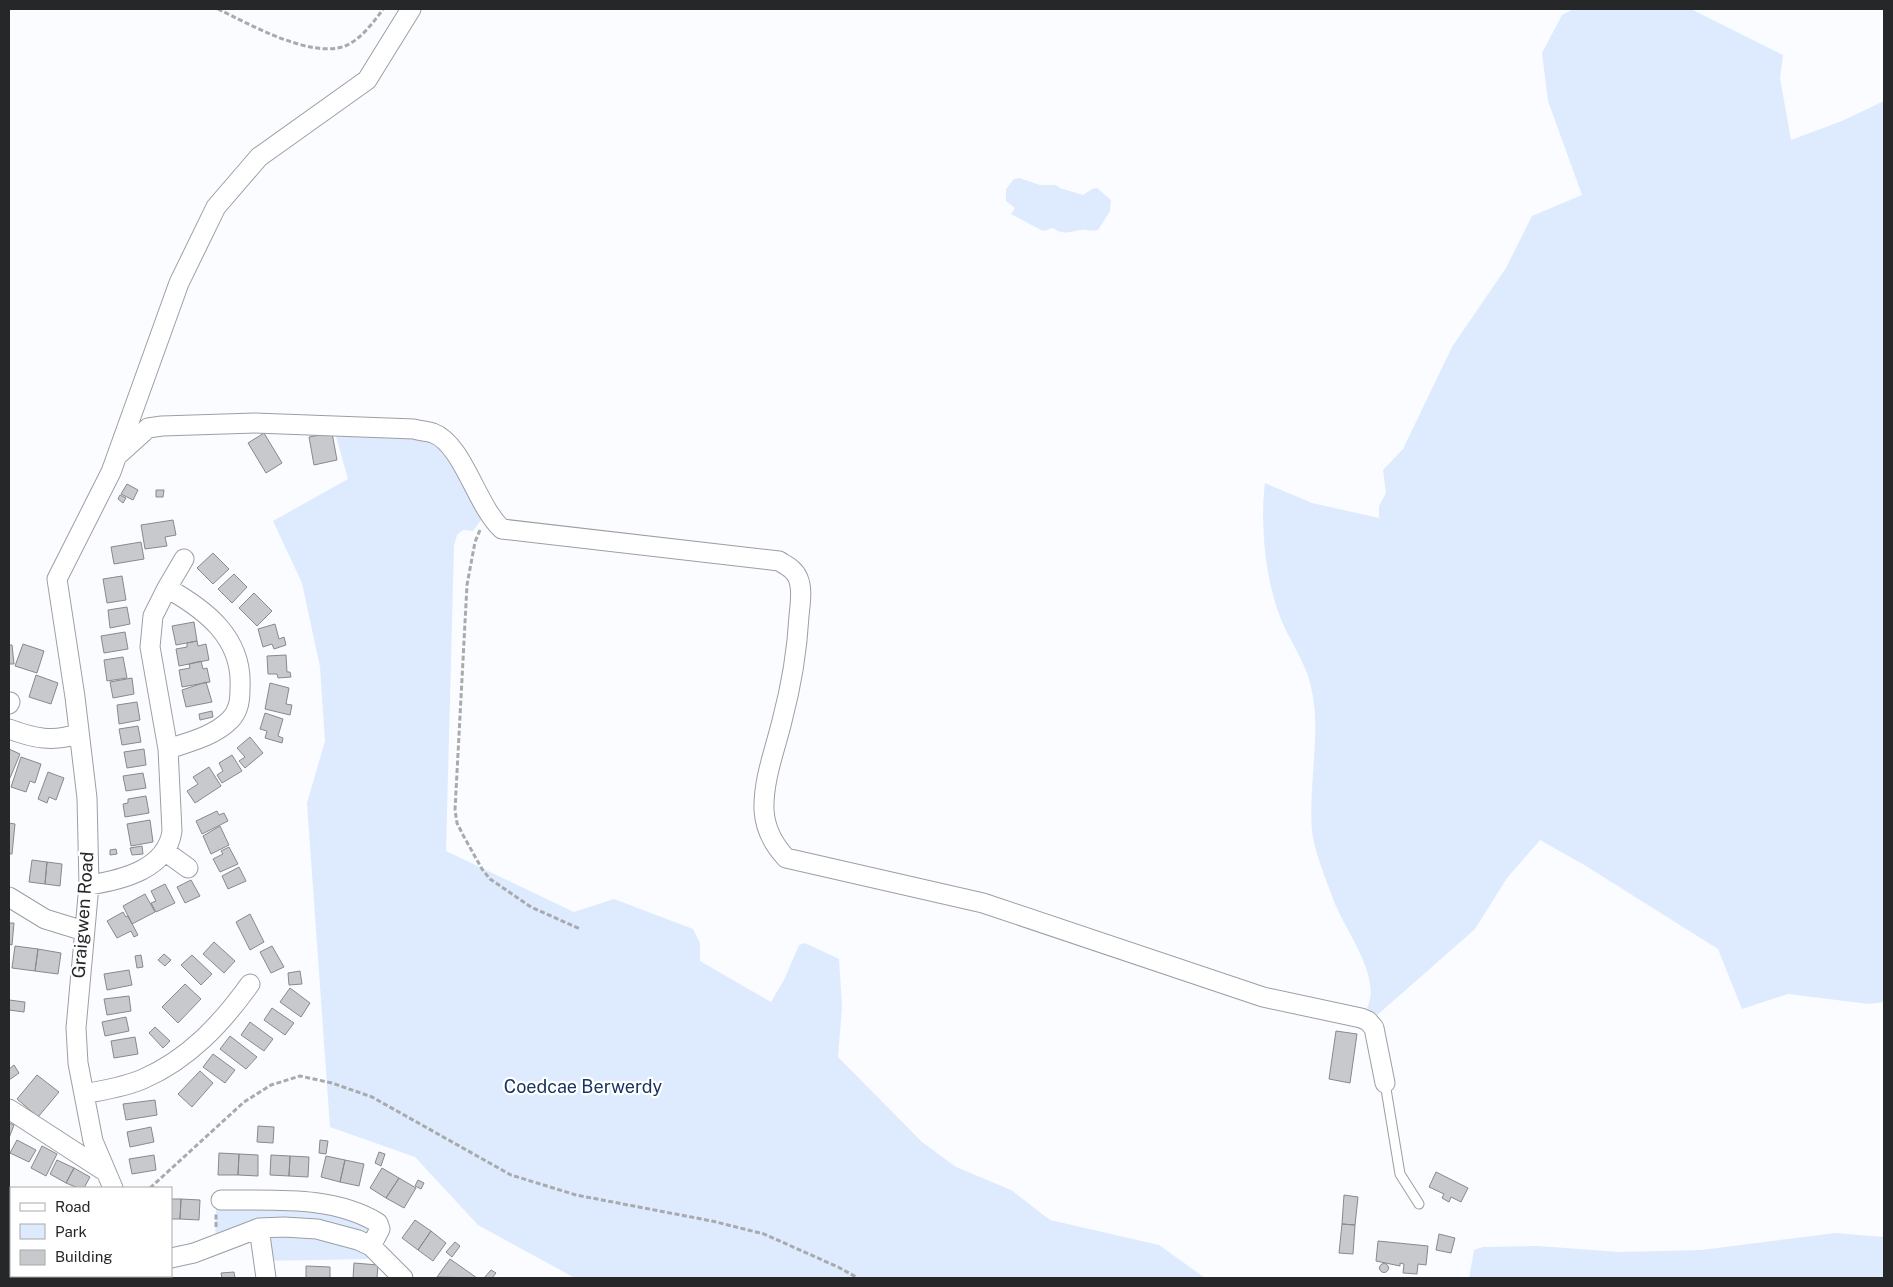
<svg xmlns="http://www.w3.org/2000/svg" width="1893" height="1287" font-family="'Public Sans',sans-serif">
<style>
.green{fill:#deebfe}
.building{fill:#c7c9cd;stroke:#87898c}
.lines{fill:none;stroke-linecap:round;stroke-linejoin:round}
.service-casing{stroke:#9c9fa2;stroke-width:11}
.minor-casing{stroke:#9c9fa2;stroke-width:21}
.path{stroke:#a8aaac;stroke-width:3;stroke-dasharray:5 2.5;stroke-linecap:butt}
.service{stroke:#fff;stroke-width:9}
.minor{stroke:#fff;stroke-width:19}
.labels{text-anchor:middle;stroke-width:4.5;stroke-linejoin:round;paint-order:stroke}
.street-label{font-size:18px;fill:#262728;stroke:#fff}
.park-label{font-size:18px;fill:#173462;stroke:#fff}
</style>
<rect width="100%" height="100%" fill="#fafcff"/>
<path class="green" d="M1573,9H1691L1783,55L1780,78L1791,140L1842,121L1884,101V1002L1869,1004L1788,994L1742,1009L1718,949L1586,866L1540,840L1507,878L1475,929L1375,1017L1367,1008C1383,976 1342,927 1332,896C1325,877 1314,850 1312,831C1308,783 1322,733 1311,687C1307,664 1287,637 1279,614C1265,576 1260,523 1265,483L1312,503L1379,518V506L1386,493L1383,470L1403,449L1452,347L1506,268L1532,216L1582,195L1548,101L1542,53L1562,15Z
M1019,178L1040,185H1056L1060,188L1083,195L1092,189L1097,188L1111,200L1110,211L1098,230C1091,232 1087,229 1081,230C1070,231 1064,236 1053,228L1043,231L1011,214L1015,208L1006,201V189L1014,179Z
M335,433L432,439L446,449L484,516L473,531L463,530L457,535L454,546L446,851L574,912L614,899L693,929L700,943V961L771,1002L784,980L799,945L805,943L839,959L842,1007L838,1057L922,1142L956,1167L1011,1190L1050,1220L1159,1245L1205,1278H575L478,1225L415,1157L330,1127L307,803L325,741L320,667L302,583L273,521L348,479Z
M296,1201L378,1223L367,1259L263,1261L259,1229L215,1245L216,1207Z
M1835,1233L1884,1237V1278H1469L1474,1250L1483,1247L1538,1246L1619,1252L1702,1250Z"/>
<path class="building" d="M264,433L282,463L266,473L248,443Z
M332,433L337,460L314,465L309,437Z
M127,484L138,490L133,500L121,494Z
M156,490H164L163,497H156Z
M120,495L126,498L123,503L118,499Z
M173,520L176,535L165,537L167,546L145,549L141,525Z
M141,542L144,559L114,564L111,547Z
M213,553L229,569L213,584L197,568Z
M234,574L247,587L232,603L218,589Z
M122,576L126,600L107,603L103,579Z
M254,593L272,611L257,626L239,608Z
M127,607L130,624L110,628L108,610Z
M194,622L197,641L176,645L172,626Z
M275,624L279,639L284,637L286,645L274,649L272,644L263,647L258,629Z
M125,632L128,649L104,653L101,636Z
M197,641L198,646L206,644L209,660L179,666L176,649L187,647V643Z
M23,644L44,651L37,673L15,666Z
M9,645H12L14,664H9Z
M286,655L287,672H290L291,677L278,678L277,674H268L267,656Z
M123,657L127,678L107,681L104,660Z
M201,661L203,669L207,668L210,682L182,687L179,670L190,668L189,664Z
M36,675L58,683L51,704L29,697Z
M132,678L134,694L113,698L110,682Z
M206,682L212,702L186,707L182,690Z
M270,683L289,688L286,704L292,705L290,715L265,709Z
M137,702L140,720L119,724L117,705Z
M212,711L213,717L200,720L199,714Z
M265,713L283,719L278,736L283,738L282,743L265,738L267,731L260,729Z
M138,726L141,742L122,745L119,729Z
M250,737L263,753L245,768L239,761L245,757L237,748Z
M9,749L20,754L10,778L9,777Z
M144,749L146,765L127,768L124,752Z
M232,755L242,771L222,783L217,775L223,771L219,763Z
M21,757L41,764L35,783L30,781L26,792L11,787Z
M209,767L221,786L195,803L187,791L198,784L193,777Z
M48,772L64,778L56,800L49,797L47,803L38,799Z
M143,773L146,788L126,791L123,776Z
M146,796L149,813L125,817L123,804L128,803V799Z
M217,811L219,815L224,813L228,821L202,834L196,821Z
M150,820L153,842L131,846L127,824Z
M9,823L15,824L12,854H9Z
M220,826L229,845L211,854L203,836Z
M142,846L143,854L132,855L130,848Z
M229,847L238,864L220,872L213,859L223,854L221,851Z
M116,849L117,854L110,855V850Z
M32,860L47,862L45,884L29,882Z
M47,862L62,864L60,886L45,884Z
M239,867L246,881L228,889L222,876Z
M191,880L200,896L185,903L177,887Z
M165,884L175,903L156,912L151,903L156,901L151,891Z
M145,894L155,912L132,924L123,906Z
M123,912L126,917L128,916L138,935L134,937L131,931L117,938L107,921Z
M250,914L264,942L250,950L236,922Z
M9,923H14L12,945L9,944Z
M214,942L235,961L224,973L203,954Z
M15,946L38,949L35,971L12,968Z
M272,946L284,967L271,973L260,952Z
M38,949L61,953L58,974L35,971Z
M164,954L171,960L165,966L158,960Z
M141,955L143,967L137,968L135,956Z
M192,955L212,974L201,985L181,965Z
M129,970L132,985L107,990L104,974Z
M300,971L302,984L289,985L288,973Z
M185,984L201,999L178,1023L162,1007Z
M290,988L310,1003L301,1017L280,1002Z
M129,996L131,1011L107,1015L104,999Z
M9,1000L25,1002L24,1012L9,1010Z
M272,1008L294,1023L285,1035L264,1020Z
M126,1017L129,1031L105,1036L102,1022Z
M250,1022L273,1039L264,1051L241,1035Z
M155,1027L170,1041L163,1048L149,1033Z
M1336,1031L1357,1034L1350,1083L1329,1079Z
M230,1036L257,1057L246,1069L220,1049Z
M135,1037L138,1054L114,1058L111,1041Z
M213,1054L235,1070L225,1083L203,1067Z
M14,1065L19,1073L9,1080V1069Z
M200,1071L213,1083L192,1107L178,1094Z
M37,1075L59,1092L38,1117L17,1099Z
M155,1100L157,1115L126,1120L123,1104Z
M9,1123L14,1125L9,1138Z
M258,1126L274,1127L273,1143L257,1142Z
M151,1127L154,1142L130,1147L127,1132Z
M17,1140L36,1150L29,1162L10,1153Z
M320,1140L328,1141L326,1154L319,1153Z
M42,1146L57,1154L46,1176L31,1168Z
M379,1152L385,1154L381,1166L375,1163Z
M219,1153L239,1154L238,1175H218Z
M239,1154L258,1155V1176L238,1175Z
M154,1155L156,1170L132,1174L129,1159Z
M271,1155L290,1156L289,1176L270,1175Z
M290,1156L309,1157L308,1177L289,1176Z
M326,1156L345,1160L340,1182L321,1177Z
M57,1160L74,1168L66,1183L50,1174Z
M345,1160L364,1164L359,1186L340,1182Z
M74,1168L90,1177L84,1188H78L66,1183Z
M382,1168L399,1178L386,1198L370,1188Z
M1436,1172L1468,1188L1461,1202L1451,1197L1449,1202L1442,1198L1444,1194L1429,1187Z
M399,1178L416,1188L404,1208L386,1198Z
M418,1180L424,1183L421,1189L415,1186Z
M1344,1195L1358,1197L1355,1225L1342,1224Z
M171,1199H181L180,1219H171Z
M181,1199L200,1200L199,1220L180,1219Z
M415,1220L431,1231L418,1250L402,1238Z
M1342,1224L1355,1225L1353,1254L1339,1253Z
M431,1231L446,1243L433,1261L418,1250Z
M1439,1234L1455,1238L1451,1253L1436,1250Z
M1378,1241L1428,1246L1426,1265L1418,1264L1417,1274L1403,1273L1404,1264L1400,1263V1266L1376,1261Z
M455,1242L460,1246L452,1257L446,1252Z
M450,1259L477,1278L437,1277Z
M354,1263L378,1265L377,1278H353Z
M1379.5 1268a4.5 4.5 0 1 1 9 0a4.5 4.5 0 1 1-9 0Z
M306,1266L330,1267V1278H306Z
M491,1270L496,1273L492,1278H484Z
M234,1272L235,1278H222L221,1273Z
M66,1276H92L91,1278H66Z"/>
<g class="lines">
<g class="service-casing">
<path id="service" d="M1385,1083L1400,1174L1419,1204"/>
</g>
<g class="minor-casing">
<path id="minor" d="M117,456L148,428L162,426L255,423L414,429C420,431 427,431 433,433C463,444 477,507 502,529L779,561C787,566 794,569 798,578C803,590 800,604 799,616C797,652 791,687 782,721C775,750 763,780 764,810C765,828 774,845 786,858L983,903L1263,997L1361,1018L1368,1021L1374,1028L1385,1083
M167,588L184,559
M9,704L10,702
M9,729C33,738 54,743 79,733
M166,852L188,868
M89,885C122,880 167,869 172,831L168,749L150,647L153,616L167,588C206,610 243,638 240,688C240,700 239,711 230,720C214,736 189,742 168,749
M9,897L45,919L84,931
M84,1094C104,1090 125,1087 143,1079C189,1059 222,1023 250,984
M9,1109L106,1172
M113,1188L93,1141L78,1063L76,1028L89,885L87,798L75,697L57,579L111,472L179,283L216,207L259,157L367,80L411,9
M221,1200C274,1201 332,1195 378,1223L380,1229L371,1246
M259,1228L266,1278
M171,1258L194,1253L259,1228L284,1227L317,1229L358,1240L371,1246L403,1278
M120,1278L121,1276"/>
</g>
<path class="path" d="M218,9C249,24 311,59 345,46C360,40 374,22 383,9
M480,530L475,542L467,585L455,810L457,823L463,835L482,869L490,879L531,907L580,929
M150,1188L244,1102L271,1085L300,1076L332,1083L372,1097L511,1175L576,1195L712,1221L764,1234L838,1267L858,1278
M9,1194L11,1195
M216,1227V1213"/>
<use href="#service" class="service"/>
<use href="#minor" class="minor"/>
</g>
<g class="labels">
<g class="street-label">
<text transform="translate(83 915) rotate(-86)" y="6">Graigwen Road</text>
</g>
<g class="park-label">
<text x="583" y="1093">Coedcae Berwerdy</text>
</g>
</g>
<rect width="1893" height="1287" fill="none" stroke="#262728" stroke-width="20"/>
<rect x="10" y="1187" width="162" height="90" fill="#ffffff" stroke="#a8a9a9"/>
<rect x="20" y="1203" width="25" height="8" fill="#ffffff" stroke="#a8a9a9"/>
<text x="55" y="1212" font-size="15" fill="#262728">Road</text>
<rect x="20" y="1224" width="25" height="15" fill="#deebfe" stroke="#a8a9a9"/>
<text x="55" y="1237" font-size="15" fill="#262728">Park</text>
<rect x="20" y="1250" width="25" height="15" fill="#c7c9cd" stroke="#a8a9a9"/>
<text x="55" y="1262" font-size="15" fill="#262728">Building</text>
</svg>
